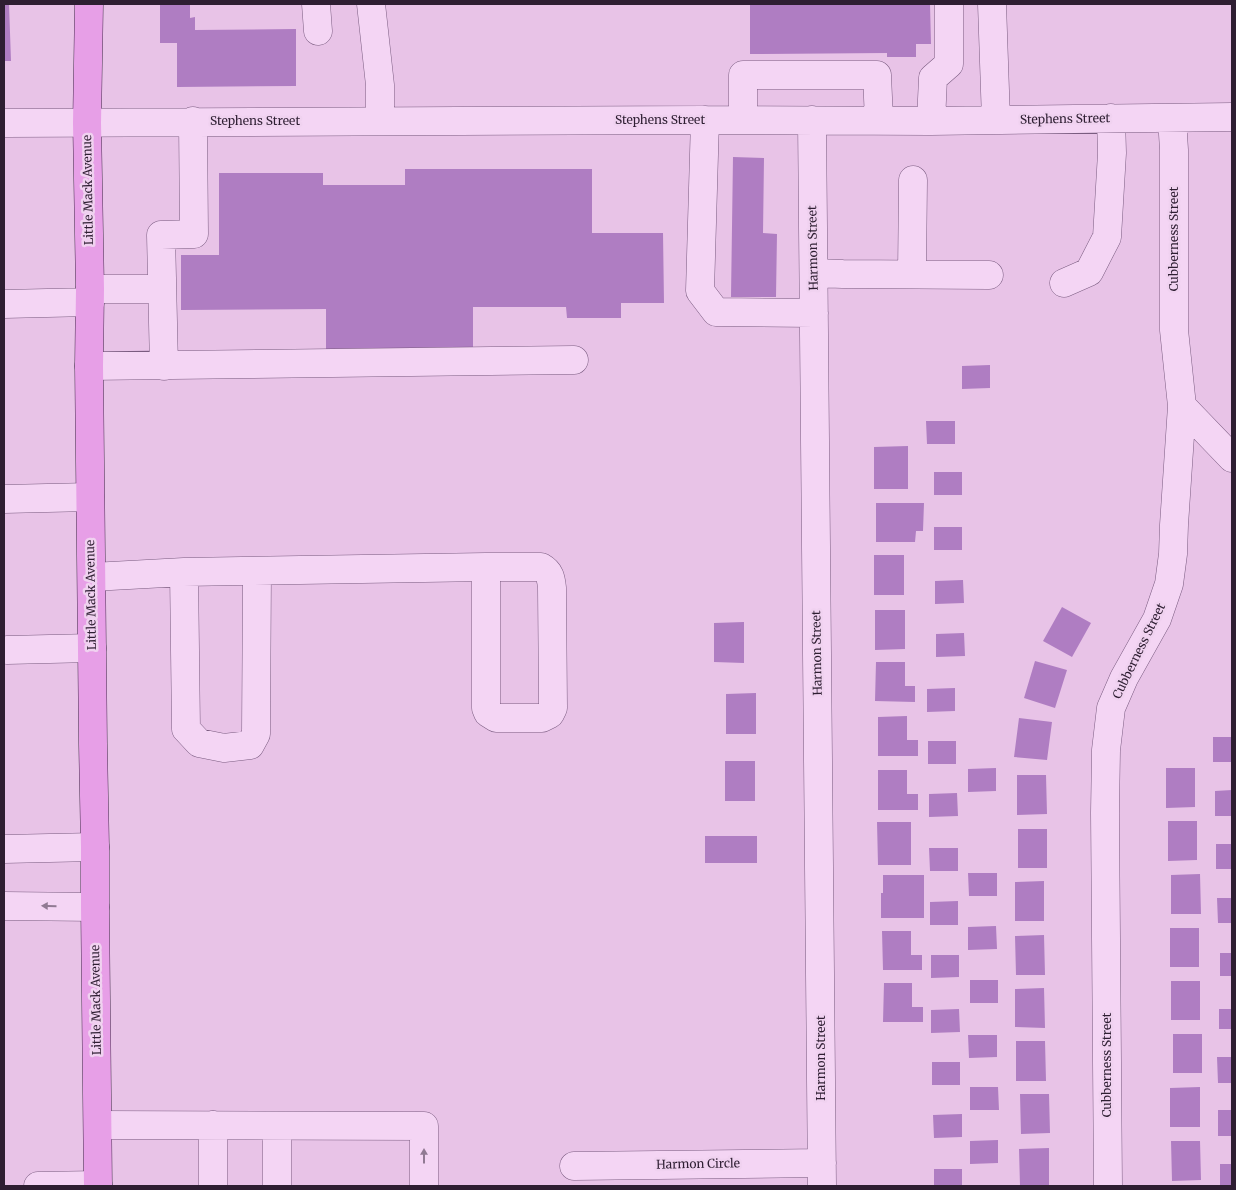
<svg xmlns="http://www.w3.org/2000/svg" width="1236" height="1190" font-family="Merriweather,serif">
<style>
.building{fill:#af7dc2}
.lines{fill:none;stroke-linecap:round;stroke-linejoin:round}
.minor-casing{stroke:#7a5c80;stroke-width:29}
.major-casing{stroke:#47304e;stroke-width:29}
.minor{stroke:#f4d5f4;stroke-width:28}
.major{stroke:#e79fe7;stroke-width:28}
.oneway{fill:#917a93}
.labels{text-anchor:middle;stroke-width:5;stroke-linejoin:round;paint-order:stroke}
.street-label{font-size:12px;fill:#2e1e32;stroke:#f0d2f0}
</style>
<rect width="100%" height="100%" fill="#e8c3e7"/>
<path class="building" d="M4,4H9L11,61H4Z
M160,4H190V18L195,17V30L296,29V86L177,87V43H160Z
M750,4H930L931,44H916V57H887V53L750,54Z
M733,157L764,158L763,233L777,234L776,297H731Z
M405,169H592V233H663L664,303H621V318H567L566,307H473V350L326,351V309L181,310V255H219V173H323V185H405Z
M990,365V388L962,389V366Z
M926,421H955V444H927Z
M908,446V489H874V447Z
M934,472H962V495H934Z
M876,503H924L923,531H916L915,542H876Z
M934,527H962V550H934Z
M874,555H904V595H874Z
M963,580L964,603L935,604V581Z
M1062,607L1091,623L1072,657L1043,641Z
M875,610H905V649L875,650Z
M744,622V663L714,662V623Z
M964,633L965,656L936,657V634Z
M1035,661L1067,670L1055,708L1024,698Z
M876,662H905V686H915V702L875,701Z
M955,688V711L927,712V689Z
M756,693V734H726V694Z
M907,716V740H918V756H878V717Z
M1019,718L1052,722L1047,760L1014,757Z
M1213,737H1232V762H1213Z
M928,741H956V764H928Z
M725,761H755V801H725Z
M996,768V791L968,792V769Z
M1166,768H1195V807L1166,808Z
M878,770H907V794H918V810H878Z
M1017,775H1046L1047,814L1017,815Z
M1232,790V816H1215V791Z
M957,793L958,816L929,817V794Z
M1168,821H1197V860L1168,861Z
M877,822H911V865H878Z
M1018,829H1047V868H1018Z
M705,836H757V863H705Z
M1216,844H1232V869H1216Z
M929,848H958V871H930Z
M968,873H997V896H969Z
M1200,874L1201,914H1171V875Z
M883,875H924V918H881V893H883Z
M1044,881V921H1015V882Z
M1217,898H1232V923H1218Z
M958,901V925H930V902Z
M996,926L997,949L968,950V927Z
M1170,928H1199V967H1170Z
M882,931H911V955H922V970H883Z
M1044,935L1045,975H1016L1015,936Z
M1220,953H1232V976H1220Z
M931,955H959V977L931,978Z
M970,980H998V1003H970Z
M1171,981H1200V1020H1171Z
M884,983H912V1007H923V1022H883Z
M1044,988L1045,1028L1015,1027V989Z
M959,1009L960,1032L931,1033V1010Z
M1219,1009H1232V1029H1219Z
M1173,1034H1202V1073H1173Z
M968,1035H997V1057L969,1058Z
M1016,1041H1045L1046,1081H1016Z
M1217,1057H1232V1083H1218Z
M932,1062H960V1085H932Z
M970,1087H998L999,1110H970Z
M1200,1087V1127H1170V1088Z
M1020,1094H1049L1050,1133L1021,1134Z
M1218,1110H1232V1136H1218Z
M962,1114V1137L934,1138L933,1115Z
M998,1140V1163L970,1164V1141Z
M1171,1141H1200L1201,1180L1172,1181Z
M1049,1148V1186H1020L1019,1149Z
M1220,1164H1232V1186H1220Z
M934,1169H962V1186H934Z"/>
<g class="lines">
<g class="minor-casing">
<path id="minor" d="M316,4L318,31
M371,4L380,85V121
M992,4L996,120
M705,120L700,291L716,312L814,313
M743,120V75H877L879,120
M812,120L822,1186
M931,121L933,78L949,64V4
M4,123L705,120L931,121L1232,117
M814,273L843,274L989,275
M912,274L913,180
M1064,283L1089,272L1107,237L1112,153L1111,118
M90,289H162
M4,304L90,302
M89,366L574,360
M164,366L161,235L194,234L193,121
M1182,406L1232,458
M4,499L90,497
M184,572L186,729L199,743L224,748L250,745L256,734L257,571
M92,577L184,572L486,567H541C550,572 551,578 552,588L553,708L550,714L542,718H496L488,713L486,708V567
M7,650L92,648
M4,849L95,847
M4,906L95,907
M98,1125L424,1126V1186
M213,1125V1186
M277,1126V1186
M574,1166L822,1163
M38,1186L98,1185
M1108,1186L1105,813L1106,750L1111,708L1124,678L1157,619L1169,584L1173,554L1174,525L1182,406L1174,330V150L1172,118"/>
</g>
<g class="major-casing">
<path id="major" d="M89,4L87,123L90,289L89,366L93,744L95,847V907L98,1186"/>
</g>
<use href="#minor" class="minor"/>
<use href="#major" class="major"/>
</g>
<defs><path id="oneway-solid" d="M-6-.8H1V-3.2L6.5 0L1 3.2V.8H-6Z" transform="scale(1.25)"/></defs>
<g class="oneway">
<use href="#oneway-solid" transform="translate(49 906) rotate(-179)"/>
<use href="#oneway-solid" transform="translate(424 1156) rotate(-90)"/>
</g>
<g class="labels">
<g class="street-label">
<text transform="translate(1065 119) rotate(-1)" y="4">Stephens Street</text>
<text x="660" y="124">Stephens Street</text>
<text x="255" y="125">Stephens Street</text>
<text transform="translate(88 190) rotate(-91)" y="4">Little Mack Avenue</text>
<text transform="translate(1174 239) rotate(-90)" y="4">Cubberness Street</text>
<text transform="translate(813 248) rotate(-91)" y="4">Harmon Street</text>
<text transform="translate(91 595) rotate(-91)" y="4">Little Mack Avenue</text>
<text transform="translate(1139 651) rotate(-64)" y="4">Cubberness Street</text>
<text transform="translate(817 653) rotate(-91)" y="4">Harmon Street</text>
<text transform="translate(96 1000) rotate(-91)" y="4">Little Mack Avenue</text>
<text transform="translate(821 1058) rotate(-90)" y="4">Harmon Street</text>
<text transform="translate(1107 1065) rotate(-90)" y="4">Cubberness Street</text>
<text transform="translate(698 1164) rotate(-1)" y="4">Harmon Circle</text>
</g>
</g>
<rect width="1236" height="1190" fill="none" stroke="#2e1e32" stroke-width="10"/>
</svg>
